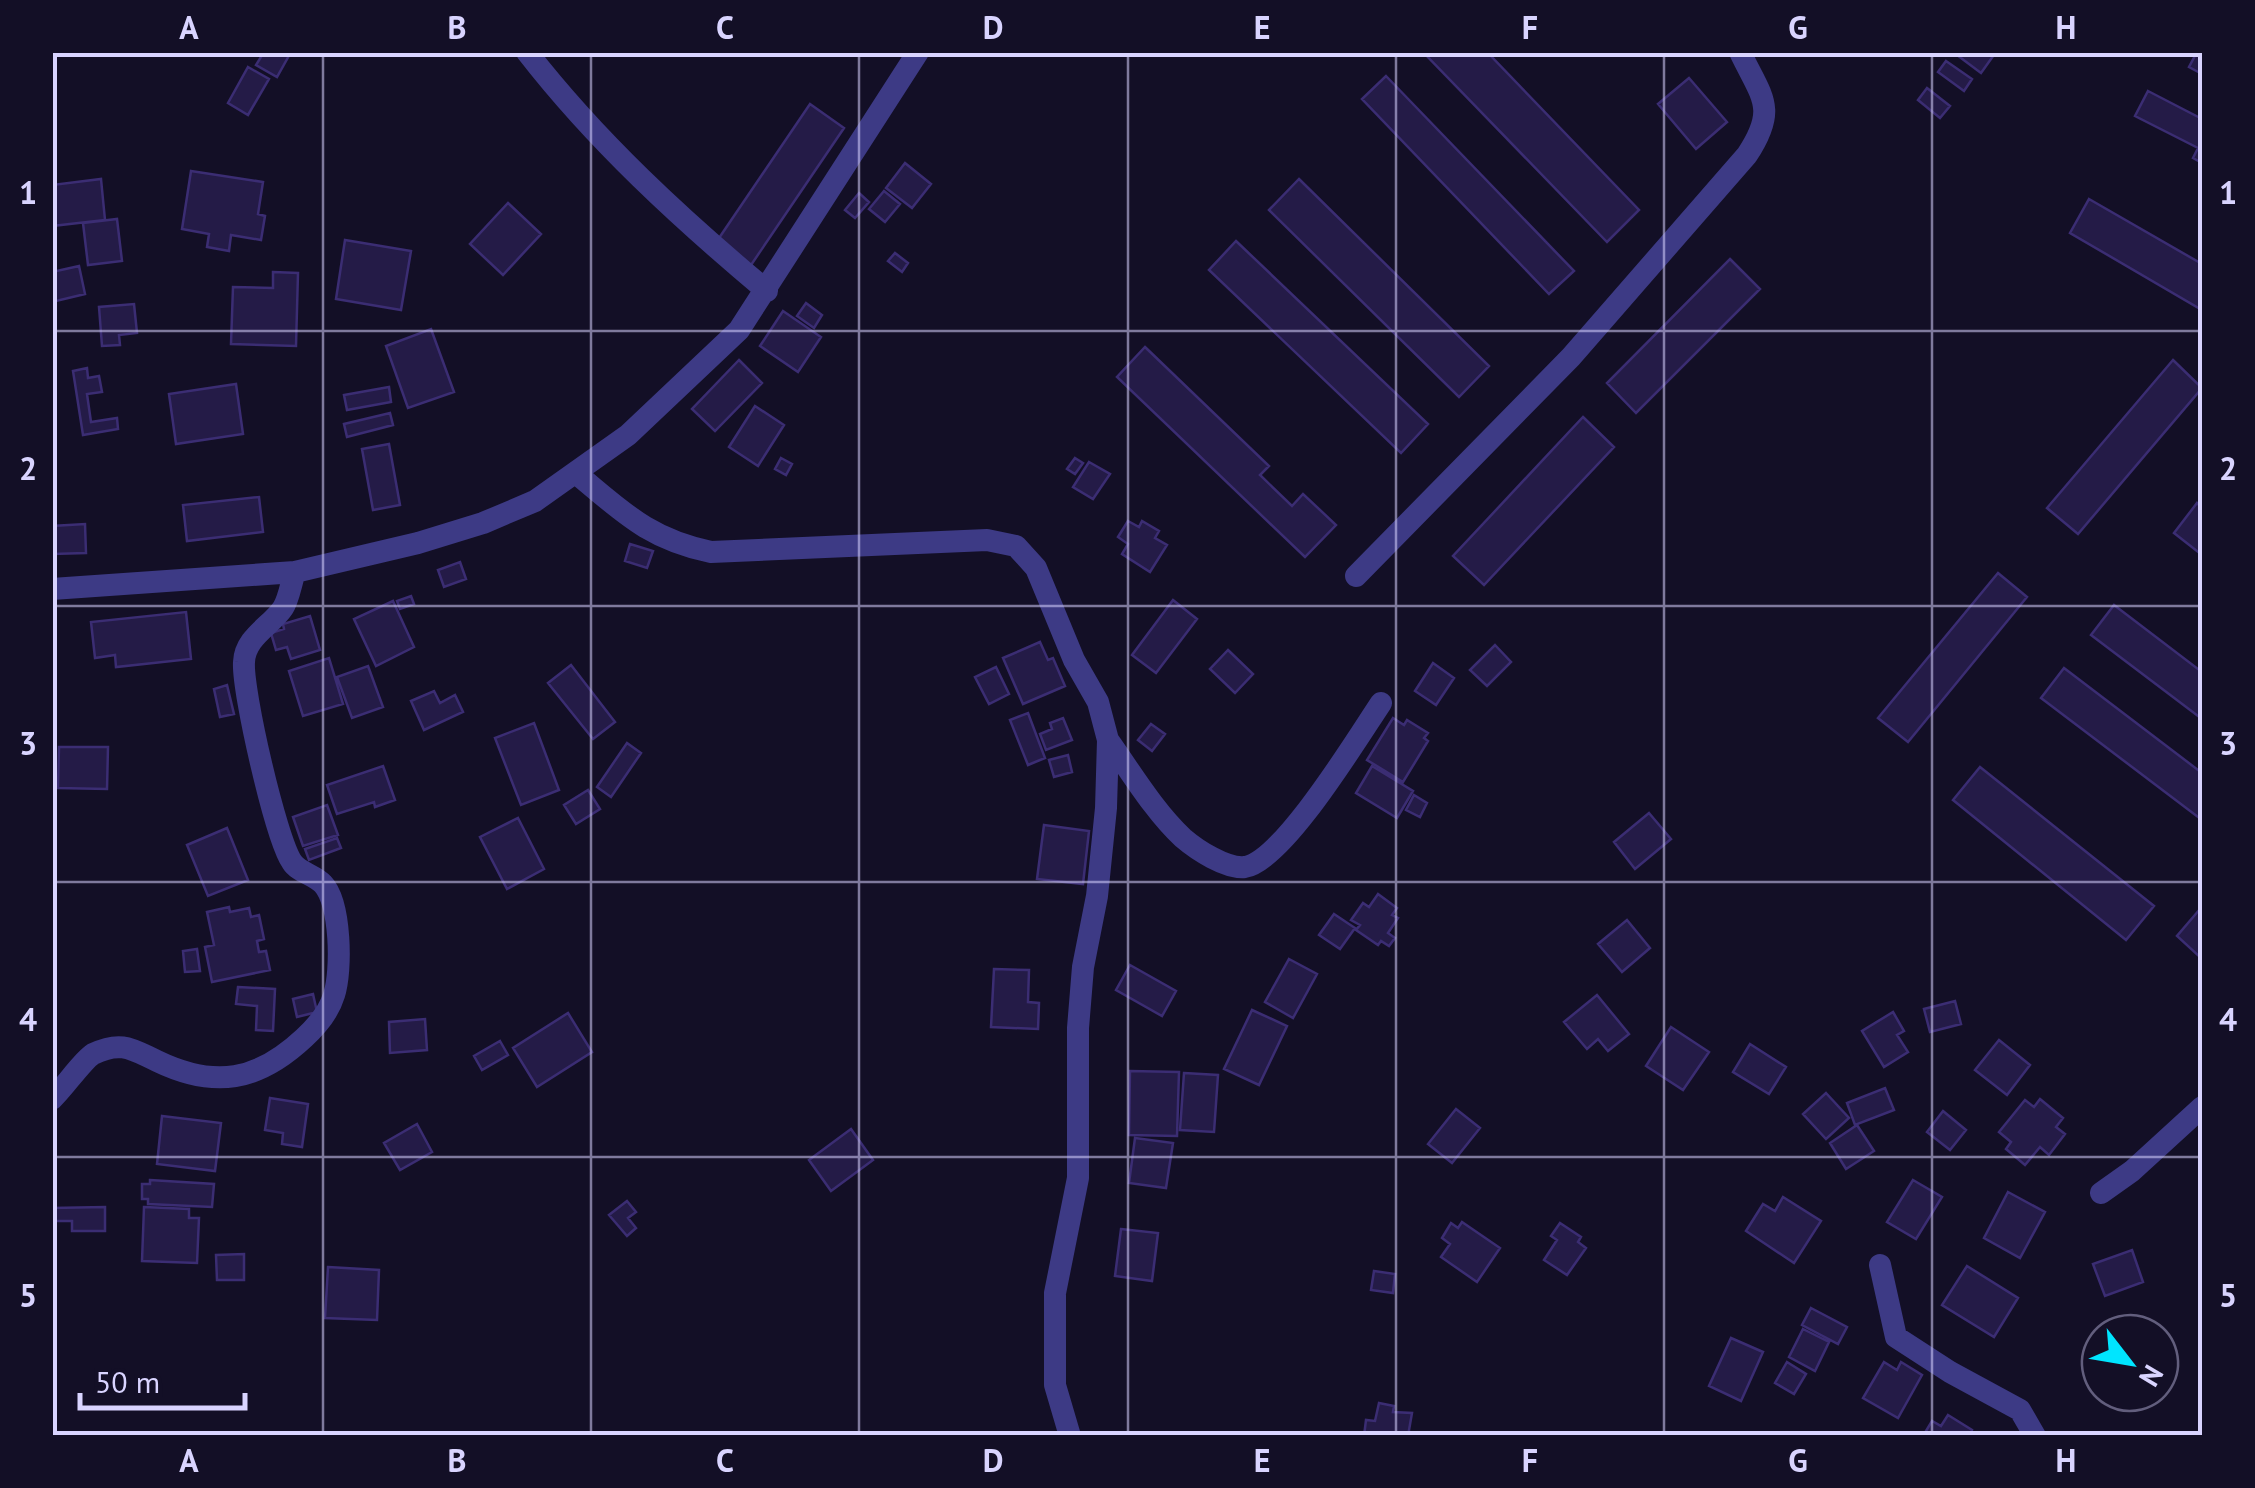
<svg xmlns="http://www.w3.org/2000/svg" width="2255" height="1488" font-family="'PT Sans',sans-serif">
<style>
.building{fill:#241b47;stroke:#3b2d73;stroke-width:2.5}
.lines{fill:none;stroke-linecap:round;stroke-linejoin:round}
.minor{stroke:#3d3a85;stroke-width:22}
.grid{fill:none;stroke:#d9d4ff;stroke-width:2.5;stroke-opacity:0.55}
.neatline{fill:none;stroke:#d9d4ff;stroke-width:4}
.grid-label{font-size:32px;text-anchor:middle;font-weight:bold;fill:#d9d4ff}
</style>
<rect width="100%" height="100%" fill="#130f26"/>
<path class="building" d="M264,52H291L277,77L256,65Z
M1423,52H1487L1639,210L1607,242Z
M1953,52H1996L1981,73Z
M2197,52H2202V74L2189,67Z
M1946,61L1972,79L1964,91L1938,72Z
M248,67L269,79L248,115L228,103Z
M1386,76L1574,271L1549,294L1362,99Z
M1689,78L1727,122L1696,149L1658,104Z
M1927,88L1950,106L1940,118L1918,100Z
M2148,91L2202,119V163L2193,158L2198,148L2135,116Z
M810,104L844,128L749,268L715,244Z
M905,163L931,184L912,208L886,188Z
M191,171L263,182L258,214L265,216L261,240L231,235L229,251L207,247L209,234L182,229Z
M101,179L105,220L52,226V185Z
M1299,179L1489,366L1459,397L1269,210Z
M884,191L900,204L885,222L869,209Z
M859,193L869,202L855,218L845,210Z
M2089,199L2202,264V310L2070,233Z
M508,203L541,234L503,275L470,244Z
M117,219L122,261L88,265L83,223Z
M345,240L411,251L401,310L336,299Z
M1236,241L1428,424L1401,453L1209,270Z
M895,253L908,263L902,272L888,261Z
M1730,259L1760,289L1636,413L1607,383Z
M79,266L85,294L52,302V272Z
M273,272L298,273L296,346L231,344L233,287L273,288Z
M806,303L822,315L814,328L797,316Z
M134,304L137,333L119,335L120,345L102,346L99,307Z
M783,311L821,337L798,372L760,346Z
M431,329L454,392L408,408L386,346Z
M1145,347L1269,466L1260,475L1292,506L1303,494L1336,525L1305,557L1117,377Z
M739,360L762,383L715,431L692,409Z
M2173,360L2202,388L2078,534L2047,508Z
M87,368L88,378L99,376L102,392L87,394L91,422L117,418L118,429L83,435L73,371Z
M236,384L243,434L176,444L169,394Z
M389,387L391,402L347,410L344,395Z
M755,406L784,425L758,466L729,447Z
M390,413L393,425L347,437L344,424Z
M1583,417L1614,447L1484,585L1453,556Z
M389,444L400,505L373,510L362,449Z
M781,458L792,464L786,475L775,469Z
M1075,458L1083,463L1075,474L1067,469Z
M1089,462L1110,474L1093,499L1073,487Z
M259,497L263,532L187,541L183,505Z
M2197,503L2202,508V555L2174,533Z
M1128,521L1139,527L1142,521L1159,531L1155,538L1167,545L1150,572L1122,554L1128,544L1118,537Z
M85,524L86,553L52,554V526Z
M630,544L653,551L647,568L625,561Z
M460,562L466,579L444,587L438,570Z
M1998,573L2027,597L1908,742L1878,718Z
M411,596L414,604L400,609L397,601Z
M1173,600L1197,619L1156,673L1132,655Z
M393,601L414,647L376,666L354,619Z
M2114,605L2202,672V719L2091,635Z
M186,612L191,659L116,667L115,655L95,658L91,622Z
M310,616L320,650L291,659L287,647L276,650L271,633L284,629L283,624Z
M1040,642L1048,660L1053,658L1065,686L1023,704L1003,658Z
M1495,645L1511,662L1487,686L1470,670Z
M1228,650L1253,674L1235,693L1210,669Z
M329,658L343,704L303,716L289,671Z
M1433,663L1454,678L1436,705L1415,691Z
M571,665L615,722L593,739L548,683Z
M368,666L383,707L352,718L337,677Z
M996,667L1009,694L989,704L975,677Z
M2064,668L2202,773V820L2041,698Z
M227,685L234,714L220,717L214,689Z
M434,691L440,703L455,695L463,712L424,730L411,701Z
M1028,713L1045,758L1028,765L1010,720Z
M1063,718L1072,740L1046,750L1040,734L1052,729L1050,723Z
M1393,718L1404,725L1407,720L1428,733L1424,738L1428,741L1403,782L1367,760Z
M534,723L559,790L521,805L495,738Z
M1151,724L1165,734L1152,751L1138,740Z
M627,743L641,753L611,797L597,787Z
M59,747H108L107,789L58,788Z
M1068,755L1072,772L1054,777L1049,760Z
M383,766L395,800L375,807L374,802L337,814L327,785Z
M1372,766L1413,791L1397,818L1356,793Z
M1980,767L2154,906L2126,940L1953,800Z
M588,790L600,809L576,824L564,805Z
M1414,795L1427,803L1420,817L1406,810Z
M327,805L338,835L303,846L293,817Z
M1649,813L1671,839L1635,869L1614,842Z
M518,818L544,869L507,889L480,837Z
M1044,825L1089,831L1083,884L1037,879Z
M227,828L248,880L208,896L187,845Z
M337,838L341,848L309,860L305,849Z
M1378,894L1397,908L1392,915L1398,918L1388,933L1395,938L1389,946L1381,941L1378,945L1356,930L1360,925L1351,920L1363,903L1369,907Z
M229,907L230,912L249,908L251,917L259,915L264,939L257,941L259,952L266,951L270,970L212,982L205,947L214,945L207,912Z
M2200,909L2202,911V959L2177,936Z
M1334,914L1355,928L1340,949L1319,935Z
M1627,920L1650,948L1622,972L1598,944Z
M197,949L200,971L185,972L183,951Z
M1289,959L1317,974L1293,1018L1265,1002Z
M1130,965L1176,991L1162,1016L1116,990Z
M994,969L1029,970L1028,1002L1039,1003L1038,1029L991,1027Z
M238,987L275,989L273,1031L256,1030L257,1006L236,1004Z
M313,994L317,1012L297,1017L293,999Z
M1597,995L1629,1034L1608,1051L1598,1039L1587,1049L1564,1022Z
M1955,1001L1961,1024L1930,1032L1924,1009Z
M1252,1010L1287,1026L1259,1085L1224,1069Z
M1893,1012L1904,1031L1897,1035L1908,1052L1884,1067L1862,1031Z
M568,1013L592,1052L537,1087L513,1048Z
M425,1019L427,1050L390,1053L389,1022Z
M1671,1027L1709,1052L1683,1090L1646,1066Z
M1999,1040L2030,1065L2007,1095L1975,1070Z
M500,1041L508,1055L482,1070L474,1056Z
M1750,1044L1786,1067L1769,1094L1733,1072Z
M1130,1071L1179,1072L1177,1136L1129,1135Z
M1184,1073L1218,1075L1214,1132L1180,1130Z
M1885,1088L1894,1110L1855,1125L1847,1103Z
M1826,1093L1849,1118L1826,1139L1803,1114Z
M270,1098L308,1104L302,1147L282,1144L283,1133L265,1130Z
M2040,1099L2063,1118L2056,1127L2065,1134L2049,1155L2040,1147L2025,1165L2006,1149L2011,1142L1999,1132L2025,1100L2034,1107Z
M1456,1109L1480,1128L1452,1163L1428,1144Z
M1943,1111L1966,1130L1950,1150L1927,1132Z
M162,1116L221,1123L215,1171L157,1164Z
M417,1124L432,1152L400,1170L384,1143Z
M1857,1125L1874,1151L1846,1169L1830,1143Z
M851,1129L873,1160L831,1191L809,1160Z
M1135,1138L1173,1143L1166,1188L1129,1183Z
M150,1180L214,1184L212,1207L148,1204V1199H142V1184H150Z
M1913,1180L1942,1197L1916,1239L1887,1222Z
M2008,1192L2045,1212L2020,1258L1984,1238Z
M1783,1197L1821,1221L1794,1263L1746,1231L1763,1204L1775,1211Z
M627,1201L636,1212L628,1218L636,1228L627,1236L609,1215Z
M105,1207V1231H72V1221H52V1208Z
M144,1207L189,1209V1218H199L197,1263L142,1261Z
M1462,1222L1500,1248L1477,1282L1441,1257L1450,1244L1442,1238L1451,1223L1458,1228Z
M1560,1223L1581,1237L1578,1242L1586,1248L1567,1275L1544,1260L1557,1240L1551,1236Z
M1121,1229L1158,1233L1152,1281L1115,1276Z
M2132,1250L2143,1282L2105,1296L2093,1264Z
M244,1254V1280H217L216,1255Z
M1967,1266L2018,1298L1994,1337L1942,1305Z
M328,1267L379,1270L377,1320L325,1318Z
M1374,1271L1395,1274L1393,1293L1371,1290Z
M1811,1308L1847,1327L1838,1344L1802,1325Z
M1803,1329L1829,1342L1815,1371L1789,1357Z
M1731,1338L1763,1352L1741,1401L1709,1386Z
M1787,1362L1806,1374L1794,1394L1775,1383Z
M1884,1362L1897,1370L1901,1362L1922,1375L1898,1418L1863,1398Z
M1379,1403L1394,1406L1393,1412L1412,1413L1408,1436H1364L1366,1420L1375,1421Z
M1948,1415L1972,1430L1969,1436H1923L1932,1421L1941,1426Z"/>
<g class="lines">
<path class="minor" d="M527,52C596,141 681,219 767,291
M577,474C624,513 649,539 711,552L987,540L1016,546L1036,568L1074,660L1098,702L1108,740L1106,808L1097,896L1083,967L1078,1028V1178L1055,1293V1385L1070,1436
M1356,576L1571,357L1747,155C1778,108 1762,98 1740,52
M52,589L295,572L418,543L483,523L535,501L628,435L739,330L918,52
M1108,740C1131,772 1154,811 1183,838C1197,850 1226,869 1245,867C1283,861 1358,737 1381,703
M52,1099C63,1089 83,1060 93,1054C122,1040 133,1050 157,1061C215,1089 258,1081 304,1038C317,1026 329,1012 334,995C342,971 341,903 323,884C315,875 298,872 292,862C276,839 242,691 244,662C245,637 271,626 283,608C289,599 291,583 295,572
M2101,1193L2132,1171L2202,1107
M1880,1265L1896,1337L1950,1372L2020,1410L2035,1436"/>
</g>
<path class="grid" d="M323,52V1436M591,52V1436M859,52V1436M1128,52V1436M1396,52V1436M1664,52V1436M1932,52V1436M52,331H2202M52,606H2202M52,882H2202M52,1157H2202"/>
<rect width="2255" height="1488" fill="none" stroke="#130f26" stroke-width="110"/>
<g transform="translate(2130 1363) rotate(121)"><circle r="48" fill="#130f26" stroke="#625e7d" stroke-width="2.5"/>
<path d="M0-8L18 38L0 25L-18 38Z" fill="#00e5ff"/>
<text y="-15" font-size="28" font-weight="bold" text-anchor="middle" fill="#d9d4ff">N</text>
</g>
<path d="M80 1393v15h165v-15" fill="none" stroke="#d9d4ff" stroke-width="5"/>
<text x="95" y="1393" font-size="30" fill="#d9d4ff" stroke="#130f26" stroke-width="8" paint-order="stroke">50 m</text>
<rect x="55" y="55" width="2145" height="1378" class="neatline"/>
<g class="grid-label">
<text x="189" y="39">A</text>
<text x="457" y="39">B</text>
<text x="725" y="39">C</text>
<text x="993" y="39">D</text>
<text x="1262" y="39">E</text>
<text x="1530" y="39">F</text>
<text x="1798" y="39">G</text>
<text x="2066" y="39">H</text>
<text x="28" y="204">1</text>
<text x="2228" y="204">1</text>
<text x="28" y="480">2</text>
<text x="2228" y="480">2</text>
<text x="28" y="755">3</text>
<text x="2228" y="755">3</text>
<text x="28" y="1031">4</text>
<text x="2228" y="1031">4</text>
<text x="28" y="1307">5</text>
<text x="2228" y="1307">5</text>
<text x="189" y="1472">A</text>
<text x="457" y="1472">B</text>
<text x="725" y="1472">C</text>
<text x="993" y="1472">D</text>
<text x="1262" y="1472">E</text>
<text x="1530" y="1472">F</text>
<text x="1798" y="1472">G</text>
<text x="2066" y="1472">H</text>
</g>
</svg>
